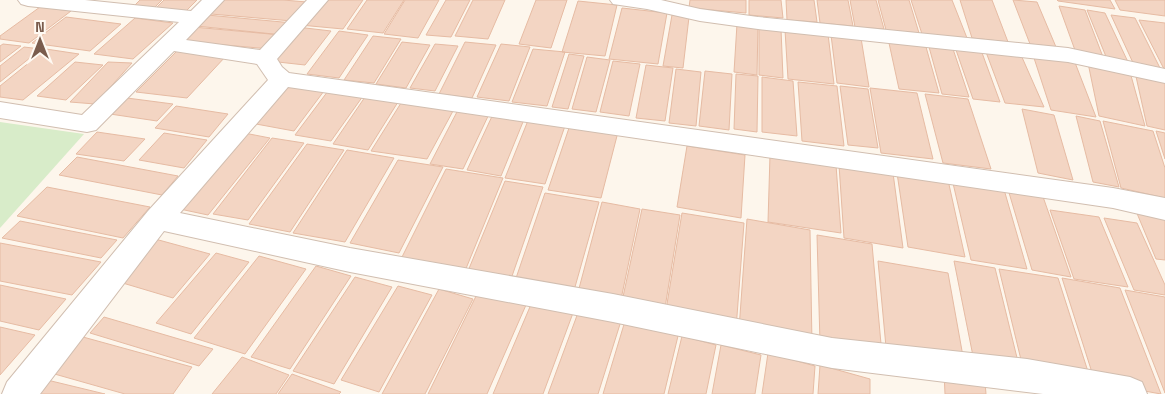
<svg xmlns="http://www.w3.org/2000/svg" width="1165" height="394" font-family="'Space Grotesk',sans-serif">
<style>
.green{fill:#d8ecc9}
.building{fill:#f3d5c3;stroke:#e6bba3}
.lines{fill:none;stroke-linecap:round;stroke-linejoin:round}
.minor-casing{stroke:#d1beb0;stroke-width:2}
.minor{fill:#fff;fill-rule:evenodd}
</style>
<rect width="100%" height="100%" fill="#fdf6ec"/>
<path class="green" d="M0,122L84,134L0,228Z"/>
<path class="building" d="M140,0H162L154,8L134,6Z
M164,0H197L186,11L156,8Z
M224,0H283L307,2L292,21L211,14Z
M322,0H363L343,29L300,25Z
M367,0H404L383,33L347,29Z
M405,0H439L418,38L384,34Z
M446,0H470L451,37L426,35Z
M473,0H505L488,39L455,36Z
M536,0H567L551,48L519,44Z
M690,0H746V13L689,8Z
M749,0H781L783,18L749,15Z
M786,0H814L817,22L787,20Z
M817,0H848L853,26L820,23Z
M850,0H876L884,29L855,27Z
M878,0H909L919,33L886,30Z
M911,0H952L967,38L922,34Z
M960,0H992L1008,42L972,38Z
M1013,0L1037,2L1056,47L1030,44Z
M1057,0H1110L1115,9L1058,1Z
M1115,0H1165V16L1120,10Z
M578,1L617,5L605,56L562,52Z
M1059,6L1085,10L1103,57L1076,53Z
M40,7L71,11L29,43L0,39V36Z
M622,8L667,13L658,64L609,59Z
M1087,10L1105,13L1128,62L1107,59Z
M207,15L293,23L283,35L196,26Z
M672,15L689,17L683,68L663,66Z
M1111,15L1135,18L1160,68L1134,65Z
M66,17L121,24L90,51L32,43Z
M135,18L173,23L133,59L94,54Z
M1139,20L1165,23V69H1164Z
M737,24L758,26L757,75L734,72Z
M193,27L281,35L270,49L180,41Z
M297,27L331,31L305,65L269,61Z
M759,27L781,29L783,78L759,75Z
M785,30L828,34L834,84L788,79Z
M339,31L368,35L339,78L307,74Z
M831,35L861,38L869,87L837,83Z
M373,36L401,39L374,83L344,80Z
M402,42L430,45L406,88L376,84Z
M465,42L496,45L472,98L439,94Z
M889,43L926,47L939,93L899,89Z
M3,44L21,46L0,62V46Z
M435,44L458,46L435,91L410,88Z
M501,44L530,47L509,101L477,97Z
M24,47L41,49L0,82V66Z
M929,47L953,49L969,97L942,94Z
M955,47L981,50L1000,102L973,99Z
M46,49L79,54L23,100L0,97V86Z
M533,49L565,52L547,106L512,102Z
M178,50L226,56L187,98L136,92Z
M986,52L1021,55L1044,107L1005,103Z
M569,54L584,56L568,109L552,107Z
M1033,55L1074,60L1096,117L1051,110Z
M587,57L610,60L596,112L572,109Z
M613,61L640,64L629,116L600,112Z
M75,62L103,65L66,100L37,96Z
M108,62L132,63L95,104L70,102Z
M1088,63L1130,72L1145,126L1099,116Z
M646,65L673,68L665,121L636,118Z
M676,69L701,72L696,126L669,123Z
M705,71L732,74L729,130L699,126Z
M1135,72L1165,78V130L1147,126Z
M736,74L758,76L757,132L734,129Z
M762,77L793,81L797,136L762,132Z
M798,82L837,86L844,146L802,141Z
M288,86L324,91L294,131L256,124Z
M840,86L868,89L878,148L848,145Z
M870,88L917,93L933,159L881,153Z
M328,91L363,96L331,141L295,135Z
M925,94L968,99L991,169L943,163Z
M365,97L398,102L368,150L333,144Z
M127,98L173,104L157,121L110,114Z
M401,103L453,111L427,159L371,151Z
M176,106L228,114L209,137L155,128Z
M459,108L490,112L463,169L430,164Z
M1022,109L1054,115L1073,180L1038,173Z
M494,112L525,117L501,176L467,170Z
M1076,116L1100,121L1119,187L1093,182Z
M529,118L566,123L545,184L505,178Z
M1103,121L1153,131L1165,168V198L1121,188Z
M570,125L618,132L601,198L548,190Z
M1156,131L1165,133V159Z
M97,132L145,139L124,161L76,154Z
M239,132L270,138L208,215L175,208Z
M164,133L207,140L184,168L139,160Z
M272,138L304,143L248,220L213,214Z
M307,144L344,150L290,232L249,224Z
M687,146L745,155L741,218L677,207Z
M347,150L394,158L345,242L293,233Z
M770,155L836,165L841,233L768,222Z
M77,157L178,176L162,195L59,175Z
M398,160L443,167L399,253L350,243Z
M839,165L893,173L903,248L844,238Z
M446,169L503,178L465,271L401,259Z
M897,173L948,180L965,257L908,247Z
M952,179L1003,186L1027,269L971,260Z
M505,181L543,187L511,279L468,271Z
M1007,186L1041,191L1071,277L1032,270Z
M47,187L150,207L123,238L17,216Z
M545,193L599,202L573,294L514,284Z
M602,202L640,209L620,304L577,296Z
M642,209L680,215L664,314L621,306Z
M1050,210L1099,217L1128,287L1074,279Z
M1136,211L1165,216V260L1156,259Z
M682,213L744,223L736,329L665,316Z
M1104,218L1137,223L1165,285V295L1134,290Z
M747,219L810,230L812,344L739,329Z
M20,221L117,240L101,258L2,238Z
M817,235L872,244L882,355L820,343Z
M155,239L210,254L173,298L116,281Z
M0,243L101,262L72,295L0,281Z
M216,253L249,262L191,334L156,323Z
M259,256L306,269L245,354L194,338Z
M878,261L948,273L964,362L886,347Z
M954,261L995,268L1020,370L974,361Z
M316,266L351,276L290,369L251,357Z
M999,269L1058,278L1091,381L1023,368Z
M355,277L392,287L334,384L293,371Z
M1062,278L1120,288L1161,394L1095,382Z
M0,285L66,299L39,330L0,321Z
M398,286L432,295L379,392L341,380Z
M439,289L473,299L425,394H382Z
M1125,290L1165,297V393Z
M478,292L526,305L487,394H428Z
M532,302L573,313L543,394H493Z
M579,310L621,321L598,394H548Z
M104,317L213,349L199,366L90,333Z
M625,321L678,336L664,394H603Z
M0,327L35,335L0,375Z
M682,336L716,345L706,394H668Z
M83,337L192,367L173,394H125L51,373Z
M721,345L761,355L755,394H712Z
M768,353L815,366L813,394H762Z
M242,357L289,375L276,394H212Z
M820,365L870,379V394H818Z
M944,372L985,382L986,394H945Z
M292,374L341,392L339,394H278Z
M43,379L105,394H30Z"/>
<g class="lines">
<g class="minor-casing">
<path id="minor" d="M18,0H85L191,11L202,0H224L186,40L260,50L307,0H328L277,59L282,67L289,73L1113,188L1165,198V220L1113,208L288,87L180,213L350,248L613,294L832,338L1027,359L1130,377L1142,382L1147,394H1043L832,368L613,322L350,272L164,231L40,394H2L7,382L148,211L268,80L257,64L174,51L96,130L87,132L0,118V102L82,115L179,22L28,6L21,4Z
M610,0H661L700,9L758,17L1068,48L1165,69V83L1068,62L758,29L700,21L647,9L613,4Z"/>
</g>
<use href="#minor" class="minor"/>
</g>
<g transform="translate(40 40)" stroke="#fffaf3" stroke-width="4" paint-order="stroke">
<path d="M0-4L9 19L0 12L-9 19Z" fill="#7a5c4d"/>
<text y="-8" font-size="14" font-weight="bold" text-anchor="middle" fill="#7a5c4d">N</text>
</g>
</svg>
